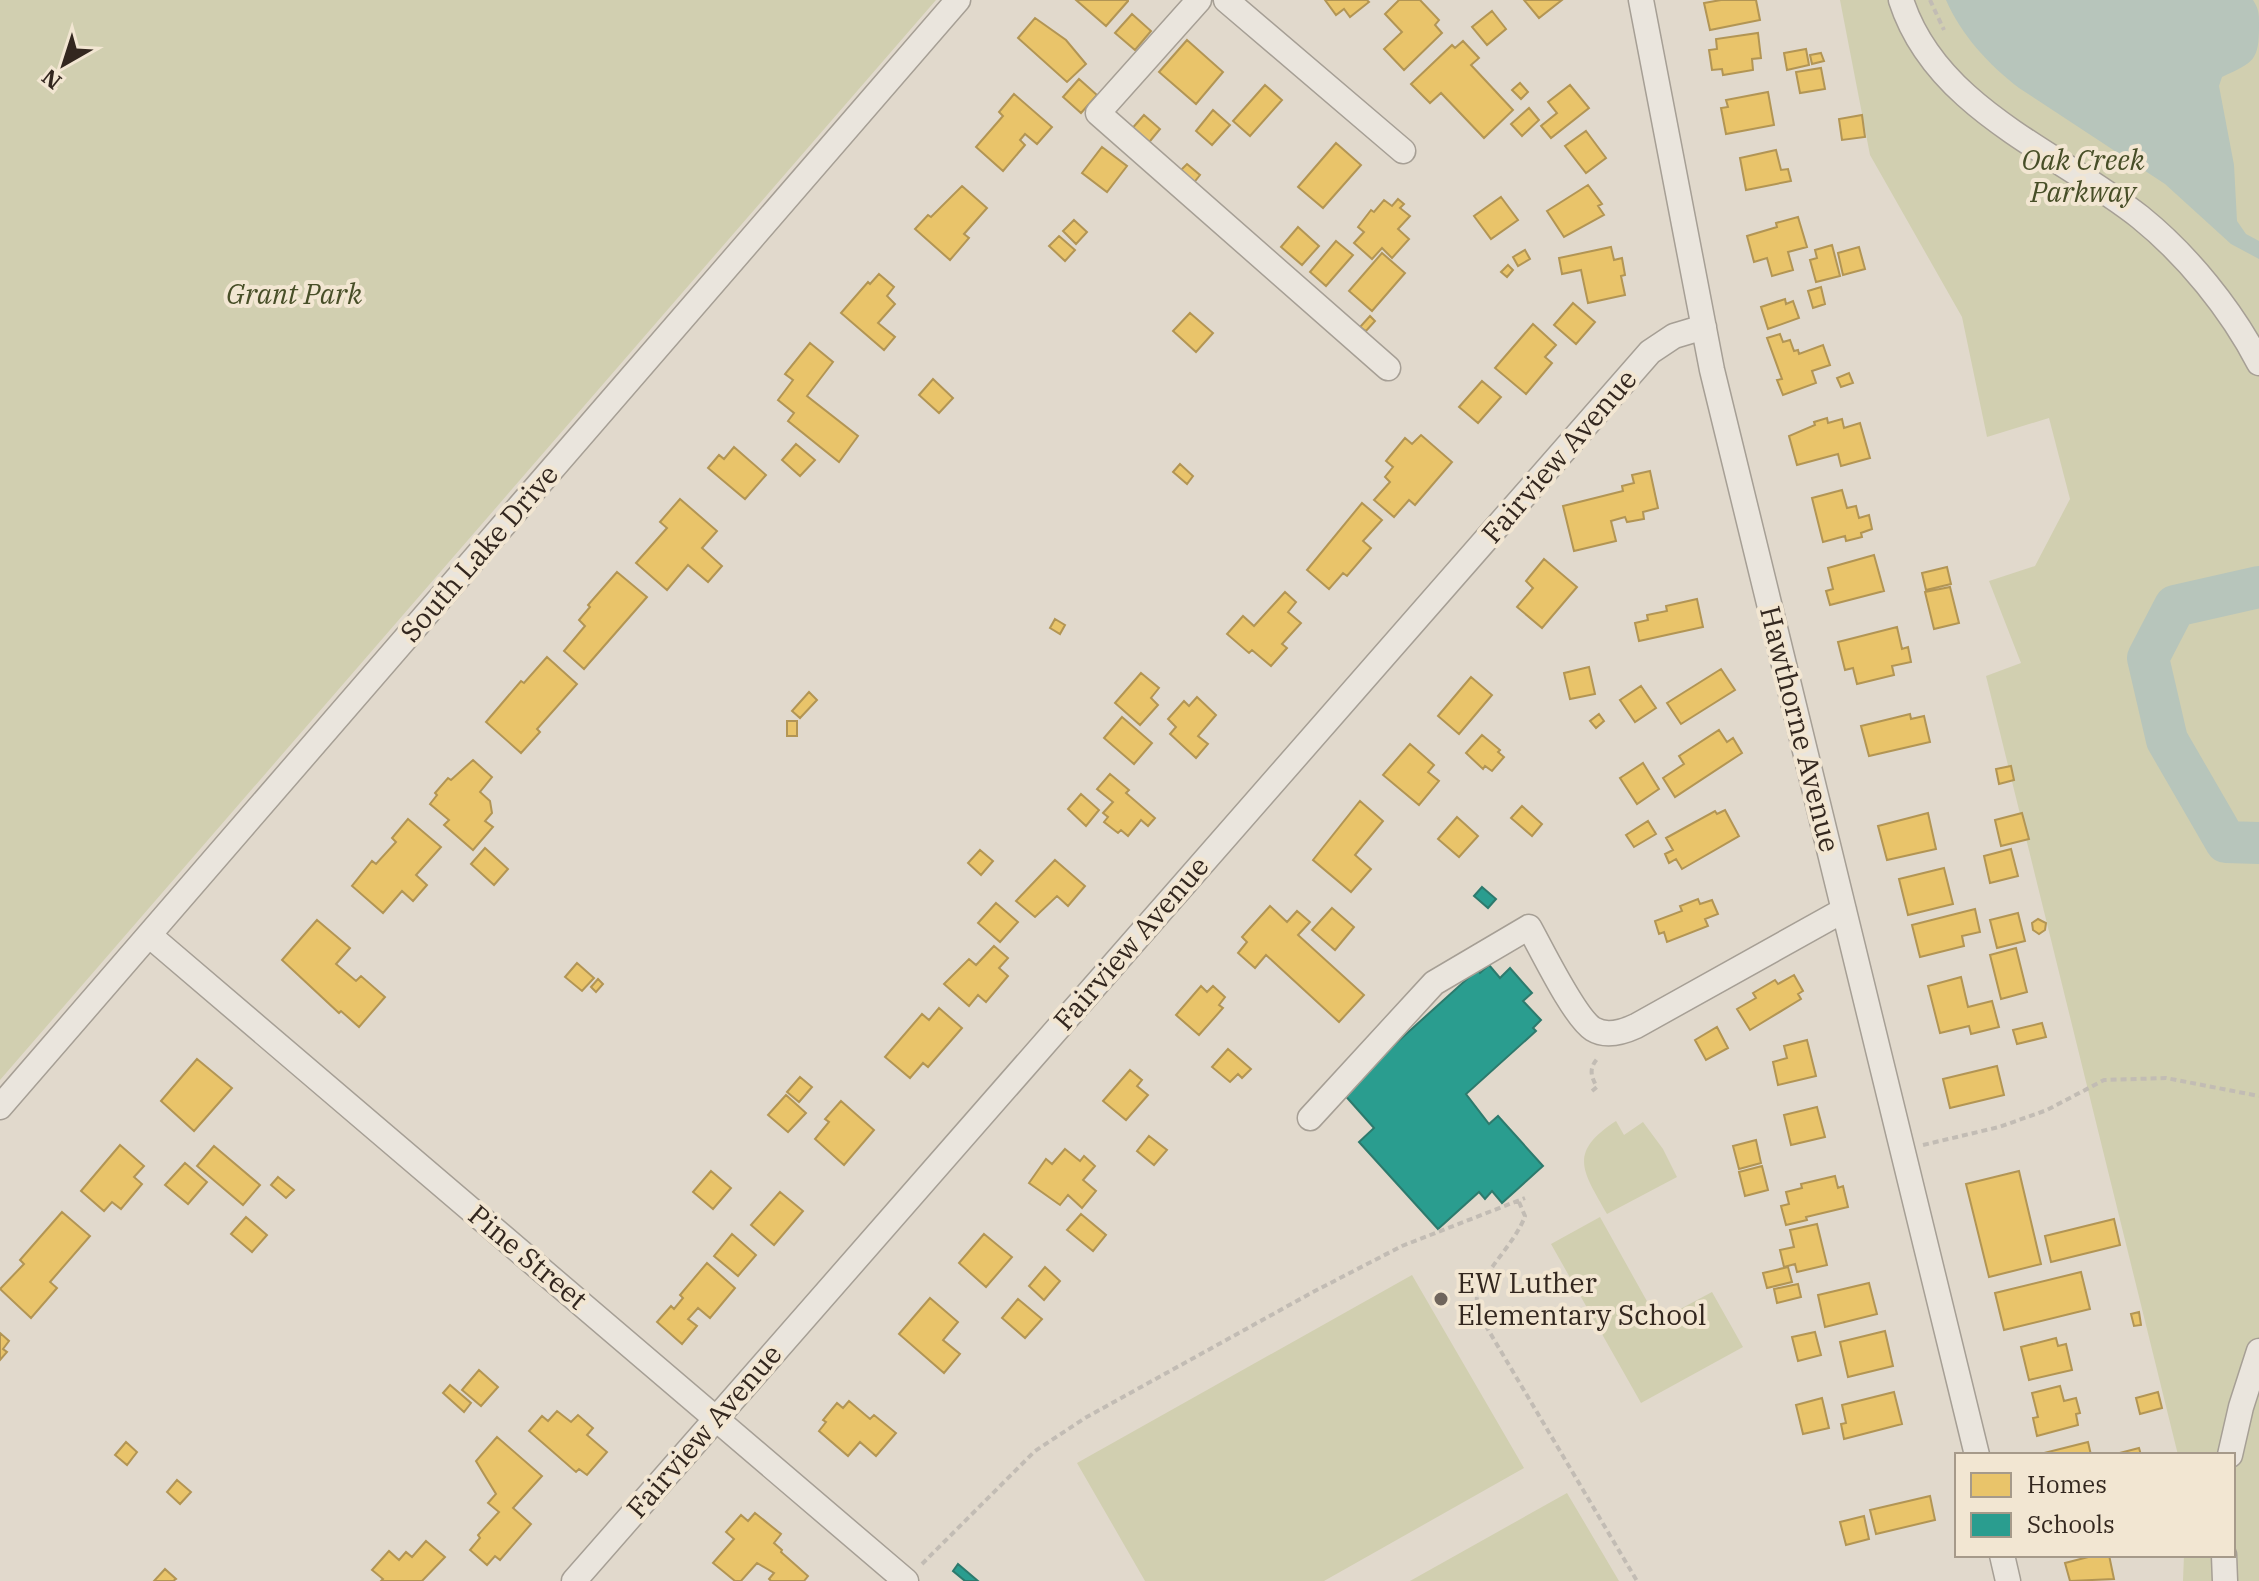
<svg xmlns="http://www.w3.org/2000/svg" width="2259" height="1581" font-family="'IBM Plex Serif',serif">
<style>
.green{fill:#d1cfb0}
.water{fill:#b7c5bb}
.homes{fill:#e9c46a;stroke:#b29554;stroke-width:2}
.schools{fill:#2a9d8f;stroke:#2d7a6d;stroke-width:2}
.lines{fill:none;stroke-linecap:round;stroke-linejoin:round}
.river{stroke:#b7c5bb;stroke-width:42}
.minor-casing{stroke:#a69f95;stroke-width:27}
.path{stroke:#c2bcb4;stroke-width:4;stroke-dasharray:6 4;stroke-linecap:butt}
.minor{stroke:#eae5dd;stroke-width:24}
.poi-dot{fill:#70655c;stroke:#f2e6d2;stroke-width:3}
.labels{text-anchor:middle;stroke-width:8;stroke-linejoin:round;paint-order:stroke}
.park-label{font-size:28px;font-style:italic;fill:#474e27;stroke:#f2e6d2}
.street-label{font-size:28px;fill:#33271f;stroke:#f2e6d2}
.poi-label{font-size:28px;fill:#33271f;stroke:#f2e6d2;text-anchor:start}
</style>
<rect width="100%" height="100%" fill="#e1d9cc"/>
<path class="green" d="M0,0H936L0,1080Z
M1840,0H2259V1581H2183L2184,1555H2233V1455H2178L1986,676L2021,663L1989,581L2035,566L2070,499L2049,418L1987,437L1962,317L1870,155Z
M1616,1121L1624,1135L1643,1122L1663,1149L1677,1177L1607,1214C1583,1171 1567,1153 1616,1121Z
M1600,1217L1658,1321L1712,1292L1743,1347L1641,1403L1551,1244Z
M1412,1275L1524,1468L1324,1581H1145L1077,1463Z
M1567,1493L1619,1581H1410Z"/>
<path class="water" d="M1946,0H2253C2259,9 2259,14 2259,25C2259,61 2254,62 2222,77L2219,86L2234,165L2237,221L2246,234L2259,241V259L2231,244L2165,184L2019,88C1988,64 1962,36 1946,0Z"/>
<path class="homes" d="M1076,0H1128V1L1106,26Z
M1325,0H1367L1369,2L1350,17L1344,9L1336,15Z
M1399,0H1420L1439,20L1435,25L1442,33L1404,70L1384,49L1402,32L1385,14Z
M1524,0H1562L1539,18Z
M1721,0H1756L1760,20L1710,30L1704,3Z
M1492,11L1506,29L1487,45L1472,27Z
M1132,14L1151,31L1135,50L1115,33Z
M1035,18L1066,40L1086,64L1067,82L1018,38Z
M1758,33L1761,58L1752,59L1753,70L1723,75L1722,69L1712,70L1709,50L1717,49L1716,39Z
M1187,40L1223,72L1196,104L1159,72Z
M1463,41L1479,58L1471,65L1513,110L1484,138L1441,93L1430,103L1411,84L1452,45L1455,48Z
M1806,49L1809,65L1787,70L1784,53Z
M1821,53L1824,61L1812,64L1810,55Z
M1821,68L1825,89L1800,93L1796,72Z
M1079,79L1097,95L1081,113L1063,97Z
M1520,83L1528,92L1521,99L1512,90Z
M1265,85L1282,100L1250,136L1233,121Z
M1570,85L1589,108L1551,138L1541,126L1557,113L1548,102Z
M1768,92L1774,125L1726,134L1721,108L1728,107L1726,100Z
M1014,94L1052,127L1037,144L1025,134L1020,140L1025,145L1003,171L976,147L1003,116L999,112Z
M1529,108L1539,120L1522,136L1511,124Z
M1213,110L1230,125L1212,145L1196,131Z
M1144,115L1160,129L1146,146L1129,132Z
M1862,115L1865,137L1842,140L1839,119Z
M1586,131L1606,158L1586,173L1565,146Z
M1336,143L1361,165L1323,208L1298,187Z
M1102,147L1127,166L1107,192L1082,173Z
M1776,150L1781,170L1788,169L1791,181L1746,190L1740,158Z
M1187,164L1200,175L1192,185L1178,173Z
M1588,185L1602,204L1598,206L1604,215L1564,237L1547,211Z
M962,186L987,208L964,234L969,238L950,260L915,229L928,215L931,217Z
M1501,197L1518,220L1491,239L1474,216Z
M1398,199L1404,204L1400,208L1410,216L1398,229L1409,239L1392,258L1382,248L1372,259L1354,243L1364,232L1358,227L1371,210L1374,212L1384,200L1392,206Z
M1798,217L1807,247L1788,252L1793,270L1772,276L1767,258L1754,262L1747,236L1777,227L1776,223Z
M1074,220L1087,232L1076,244L1063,231Z
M1298,227L1319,246L1302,265L1281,247Z
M1059,236L1075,250L1065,261L1049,246Z
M1336,241L1353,255L1326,286L1310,272Z
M1832,245L1840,276L1816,282L1810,260L1817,258L1815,250Z
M1611,247L1614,260L1622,258L1625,275L1621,276L1625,295L1588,303L1581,270L1562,274L1559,258Z
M1859,247L1865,269L1843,275L1838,253Z
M1525,250L1530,259L1518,266L1513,257Z
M1382,253L1405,273L1372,311L1349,291Z
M1508,265L1513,270L1507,277L1501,272Z
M879,274L894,287L887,296L895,304L878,323L895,337L884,350L841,313L868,282L870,284Z
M1821,287L1825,304L1813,308L1808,291Z
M1785,299L1786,304L1793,301L1799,318L1768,329L1761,307Z
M1573,303L1595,322L1576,344L1554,325Z
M1190,313L1213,333L1196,352L1173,331Z
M1370,316L1375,321L1366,331L1360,327Z
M1533,324L1556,345L1545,357L1552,363L1526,394L1495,368Z
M1780,334L1783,342L1790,340L1794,351L1798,350L1799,354L1823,345L1830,365L1812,371L1816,383L1783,395L1777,380L1782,379L1767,338Z
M810,343L833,362L807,396L858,436L839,462L788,421L794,413L778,400L793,380L785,374Z
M1849,373L1853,383L1841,387L1837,378Z
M933,379L953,398L939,413L919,395Z
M1482,381L1501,397L1478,423L1459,407Z
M1827,418L1828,423L1842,419L1844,428L1860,423L1870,458L1841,466L1838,454L1797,465L1789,436L1815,425L1814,422Z
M1421,435L1452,462L1415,505L1409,500L1394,517L1374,500L1390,482L1385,477L1393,467L1386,461L1405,438L1412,444Z
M796,444L815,460L800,476L782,460Z
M734,447L766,475L745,499L708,468L719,455L724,459Z
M1180,464L1193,476L1187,484L1173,472Z
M1650,471L1658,508L1643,512L1644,519L1627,522L1625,517L1611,521L1616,541L1574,551L1563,506L1623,491L1622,486L1634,483L1632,475Z
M1842,490L1847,508L1856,506L1859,518L1869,515L1872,529L1861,533L1862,537L1846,541L1845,536L1823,542L1812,498Z
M680,499L717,531L702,548L722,566L708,582L688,565L667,590L636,563L667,528L660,522Z
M1362,503L1382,520L1363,541L1371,548L1347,576L1343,573L1329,589L1307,570Z
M1874,555L1884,591L1830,605L1826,591L1833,589L1828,568Z
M1544,559L1577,587L1542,628L1517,607L1533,588L1526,581Z
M1947,567L1951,584L1926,590L1922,573Z
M617,572L647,597L584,669L564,651L585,626L579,620L590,607L588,605Z
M1950,587L1959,623L1934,629L1925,592Z
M1285,592L1296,602L1288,612L1301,623L1282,644L1287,648L1271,666L1252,650L1249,653L1227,634L1243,616L1254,626Z
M1697,599L1703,627L1639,641L1635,623L1648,620L1647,615L1667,611L1666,606Z
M1055,619L1065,625L1060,634L1050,628Z
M1897,627L1902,649L1908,647L1911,662L1892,666L1894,675L1857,684L1853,668L1845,670L1838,642Z
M547,657L577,684L537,729L540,732L521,753L486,722L521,681L524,683Z
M1589,667L1595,694L1570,699L1564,673Z
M1721,669L1735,690L1681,724L1667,703Z
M1141,673L1159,688L1151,698L1158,705L1140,725L1115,703Z
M1471,677L1492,695L1459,734L1438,716Z
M1641,686L1656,708L1635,722L1620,700Z
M809,692L817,700L800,718L792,711Z
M1197,697L1216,715L1198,736L1208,744L1196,758L1170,734L1176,727L1168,719L1184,701L1189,706Z
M1599,714L1604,721L1596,728L1590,721Z
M1910,714L1911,719L1924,716L1930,742L1869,756L1861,726Z
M1122,717L1152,743L1134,764L1104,738Z
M787,721H797V736H787Z
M1719,730L1727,742L1733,738L1742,753L1675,797L1663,778L1684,764L1679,756Z
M1482,735L1500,750L1498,752L1504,757L1492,771L1485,766L1483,769L1466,753Z
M1410,744L1434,765L1428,772L1439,781L1419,805L1383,775Z
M473,760L492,777L480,792L490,801L492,813L485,821L493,827L473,850L444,825L449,820L430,804L437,795L435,793L448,778L451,780Z
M1643,763L1659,789L1637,804L1620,778Z
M2011,766L2014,780L1999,784L1996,769Z
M1110,774L1129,790L1126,793L1155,818L1148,826L1141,820L1128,836L1121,830L1118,833L1104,822L1108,817L1103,813L1113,802L1097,789Z
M1081,794L1099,810L1086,826L1068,809Z
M1360,801L1383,821L1355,855L1371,869L1351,892L1313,860Z
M1522,806L1542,824L1532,836L1511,818Z
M1725,810L1739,836L1682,869L1676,859L1669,863L1665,854L1673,850L1666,838L1715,811L1717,814Z
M1928,813L1936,849L1887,860L1878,826Z
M2022,813L2029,839L2001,846L1995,820Z
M1457,817L1478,836L1459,857L1438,839Z
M408,819L441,847L416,875L427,885L413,901L402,891L383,913L352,886L372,861L376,864L396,842L392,838Z
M1648,821L1656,834L1634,847L1626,835Z
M485,848L508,869L494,885L471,864Z
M2011,849L2018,876L1990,883L1984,856Z
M980,850L993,861L981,875L968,863Z
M1055,860L1085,886L1068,906L1057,896L1035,917L1016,901Z
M1944,868L1953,904L1908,915L1899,879Z
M1698,899L1700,904L1712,900L1718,914L1705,919L1708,926L1667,942L1664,932L1659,934L1655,921L1682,911L1680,906Z
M996,903L1018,922L1000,942L978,923Z
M1270,906L1287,922L1297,911L1310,922L1298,935L1364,995L1339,1022L1266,955L1255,968L1238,953L1247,942L1242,937Z
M1332,908L1354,927L1335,950L1312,930Z
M1975,909L1980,932L1962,936L1964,946L1920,957L1912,925Z
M2018,913L2025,941L1997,948L1990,920Z
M2038,919L2046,923L2045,930L2039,934L2033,930L2032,923Z
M317,920L350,948L336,964L356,981L361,976L385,997L359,1027L341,1011L339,1013L282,960Z
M994,946L1008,958L999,968L1008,976L986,1002L978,995L969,1006L944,984L969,959L976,965Z
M2016,948L2027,992L2001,999L1990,955Z
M577,963L594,978L582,991L565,977Z
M1794,975L1803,991L1798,994L1801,999L1750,1030L1737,1009L1756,998L1753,993L1775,980L1778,984Z
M1961,977L1968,1007L1992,1001L1999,1027L1971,1034L1969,1026L1940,1033L1928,986Z
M598,979L603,984L596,992L591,987Z
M1201,986L1207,992L1213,986L1225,997L1219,1005L1223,1008L1199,1035L1176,1015Z
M939,1008L962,1028L928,1067L923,1063L910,1078L885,1057L922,1014L929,1020Z
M2042,1023L2046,1037L2017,1044L2013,1030Z
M1717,1027L1728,1048L1706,1060L1695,1040Z
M1807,1040L1816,1076L1778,1085L1773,1062L1787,1058L1784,1046Z
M1228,1049L1251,1069L1242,1078L1238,1074L1230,1082L1212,1067Z
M197,1059L232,1088L194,1131L161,1101Z
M1997,1066L2004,1095L1950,1108L1943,1079Z
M1130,1070L1142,1080L1137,1086L1148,1095L1126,1120L1103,1101Z
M800,1077L812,1087L799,1102L787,1092Z
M786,1095L806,1113L788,1132L768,1115Z
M841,1101L874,1130L844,1165L815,1139L829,1122L825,1119Z
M1817,1107L1825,1137L1791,1145L1784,1115Z
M1149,1136L1167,1150L1154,1165L1137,1151Z
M1756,1140L1761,1163L1739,1169L1733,1146Z
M120,1145L144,1166L134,1177L142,1184L121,1209L112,1202L104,1211L81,1191Z
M214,1146L260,1185L243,1205L197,1166Z
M1065,1149L1080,1161L1084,1156L1095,1166L1083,1180L1096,1191L1082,1208L1068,1195L1060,1205L1029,1183L1046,1159L1052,1164Z
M185,1163L207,1182L188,1204L165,1185Z
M1762,1166L1768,1190L1745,1196L1739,1172Z
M711,1171L731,1188L713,1209L693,1192Z
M2019,1171L2041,1264L1989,1277L1966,1184Z
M1835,1176L1838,1188L1843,1186L1848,1207L1806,1217L1807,1220L1786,1225L1781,1206L1789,1204L1786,1192L1802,1188L1801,1184Z
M278,1177L294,1190L286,1198L271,1185Z
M780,1192L803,1211L774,1245L751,1225Z
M62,1212L90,1236L50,1282L57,1288L31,1318L0,1289L24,1264L20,1260Z
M1081,1214L1106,1235L1093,1251L1067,1230Z
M246,1217L267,1235L252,1252L231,1234Z
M2114,1219L2120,1245L2051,1262L2045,1236Z
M1817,1224L1827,1265L1797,1272L1795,1264L1784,1267L1780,1250L1794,1247L1790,1230Z
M732,1234L756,1255L738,1276L714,1256Z
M984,1234L1012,1257L986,1287L959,1263Z
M707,1263L735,1288L710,1318L698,1308L688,1319L697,1326L682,1344L657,1322L671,1306L674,1309L683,1298L680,1295Z
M1045,1267L1060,1281L1044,1300L1029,1286Z
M1788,1267L1792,1282L1767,1288L1763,1273Z
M2081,1272L2090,1309L2004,1330L1995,1293Z
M1869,1283L1877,1314L1825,1327L1818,1295Z
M1798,1284L1801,1297L1777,1303L1774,1289Z
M930,1298L958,1322L943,1340L960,1354L944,1373L899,1334Z
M1018,1299L1042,1319L1025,1338L1002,1318Z
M2139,1312L2141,1325L2134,1326L2131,1314Z
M1885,1331L1893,1366L1848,1377L1840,1342Z
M1815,1332L1821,1355L1798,1361L1792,1337Z
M0,1333L9,1341L3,1349L7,1352L0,1360Z
M2056,1338L2058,1346L2066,1344L2072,1370L2029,1380L2021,1347Z
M479,1370L498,1387L481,1406L462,1390Z
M450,1385L471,1403L464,1412L443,1393Z
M2060,1386L2064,1401L2076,1398L2080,1413L2076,1414L2078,1425L2037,1436L2033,1418L2038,1417L2032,1393Z
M1894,1392L1902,1424L1844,1439L1841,1424L1846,1423L1842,1405Z
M2158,1392L2162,1408L2140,1414L2136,1398Z
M1822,1398L1829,1428L1803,1434L1796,1405Z
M849,1401L870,1419L874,1415L896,1433L876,1456L860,1442L848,1456L819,1431L826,1422L823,1420L837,1403L843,1408Z
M557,1411L571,1422L578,1415L593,1428L587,1435L607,1452L587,1475L579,1469L576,1472L529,1431L542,1416L548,1421Z
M497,1437L542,1476L513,1508L531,1524L500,1560L495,1556L487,1565L470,1550L480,1538L478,1535L499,1512L488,1503L496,1494L476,1461Z
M126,1442L137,1452L127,1465L115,1455Z
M2088,1442L2091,1455H2044V1453Z
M2139,1448L2141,1455H2112Z
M177,1480L191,1492L180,1504L167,1492Z
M1930,1496L1935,1520L1876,1534L1870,1510Z
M755,1513L781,1534L774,1543L782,1550L781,1552L808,1576L804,1581H771L769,1579L774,1573L757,1563L741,1581H735L713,1563L734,1539L726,1532L741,1515L748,1521Z
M1864,1516L1869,1539L1846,1545L1840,1522Z
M426,1541L445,1557L422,1581H381L383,1579L372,1570L389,1551L399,1560L406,1552L412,1557Z
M2096,1555H2109L2114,1579L2070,1581L2065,1563Z
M165,1569L176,1579L173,1581H154Z"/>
<path class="schools" d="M1482,887L1496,899L1488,908L1474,896Z
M1489,965L1500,978L1510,968L1532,993L1523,1001L1541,1020L1533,1028L1536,1031L1466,1094L1489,1124L1498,1116L1543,1166L1502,1203L1492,1191L1485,1199L1479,1192L1438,1229L1359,1142L1374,1128L1342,1092L1478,969L1480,973Z
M958,1564L978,1581H965L953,1571Z"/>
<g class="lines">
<path class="river" d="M2259,587L2175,606L2148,658L2167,740L2226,842L2259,843"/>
<g class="minor-casing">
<path id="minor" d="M1199,0L1098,113L1388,368
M1226,0L1403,151
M1641,0L1712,370L1977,1455
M1901,0C1936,109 2057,151 2140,217C2187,255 2231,309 2259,363
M149,935L906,1581
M0,1107L958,0
M1310,1118L1434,983L1529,927C1542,950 1574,1017 1593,1029C1606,1037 1623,1032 1636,1026L1844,910
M2230,1455L2241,1407L2259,1351
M2002,1555L2008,1581
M2224,1555L2225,1581
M574,1581L1650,352L1674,336L1704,327"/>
</g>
<path class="path" d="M1930,0L1944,30
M1592,1091L1597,1087C1590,1075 1589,1067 1599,1057
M1923,1145L1999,1127L2047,1110L2104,1080L2166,1078L2259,1096
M1519,1202L1525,1216C1515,1244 1482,1272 1477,1297C1476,1303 1479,1310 1480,1316L1637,1581
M922,1564L1035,1451L1085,1418L1313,1292L1402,1246L1525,1198"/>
<use href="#minor" class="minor"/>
</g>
<circle class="poi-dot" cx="1441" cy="1299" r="8"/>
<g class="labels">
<g class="park-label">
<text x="2083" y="170">Oak Creek<tspan x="2083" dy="32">Parkway</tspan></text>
<text x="294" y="304">Grant Park</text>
</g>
<g class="street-label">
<text transform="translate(1559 456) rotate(-49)" y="10">Fairview Avenue</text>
<text transform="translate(479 553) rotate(-49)" y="10">South Lake Drive</text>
<text transform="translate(1800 729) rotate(76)" y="10">Hawthorne Avenue</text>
<text transform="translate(1131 943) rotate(-49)" y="10">Fairview Avenue</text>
<text transform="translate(528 1257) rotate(40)" y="10">Pine Street</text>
<text transform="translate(704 1431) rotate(-49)" y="10">Fairview Avenue</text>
</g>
<g class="poi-label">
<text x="1457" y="1293">EW Luther<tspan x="1457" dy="32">Elementary School</tspan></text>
</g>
</g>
<rect x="1955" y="1453" width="280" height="104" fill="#f2e6d2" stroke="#a69a8a" stroke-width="2"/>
<rect x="1971" y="1473" width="40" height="24" fill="#e9c46a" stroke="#a69a8a" stroke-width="2"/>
<text x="2027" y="1493" font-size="24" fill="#33271f">Homes</text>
<rect x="1971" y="1513" width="40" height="24" fill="#2a9d8f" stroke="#a69a8a" stroke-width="2"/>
<text x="2027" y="1533" font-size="24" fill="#33271f">Schools</text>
<g transform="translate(64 64) rotate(219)" stroke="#f2e6d2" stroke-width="6" paint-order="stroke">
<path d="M0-6L14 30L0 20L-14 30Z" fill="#33271f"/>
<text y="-12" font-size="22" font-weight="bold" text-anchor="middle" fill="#33271f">N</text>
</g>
</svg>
